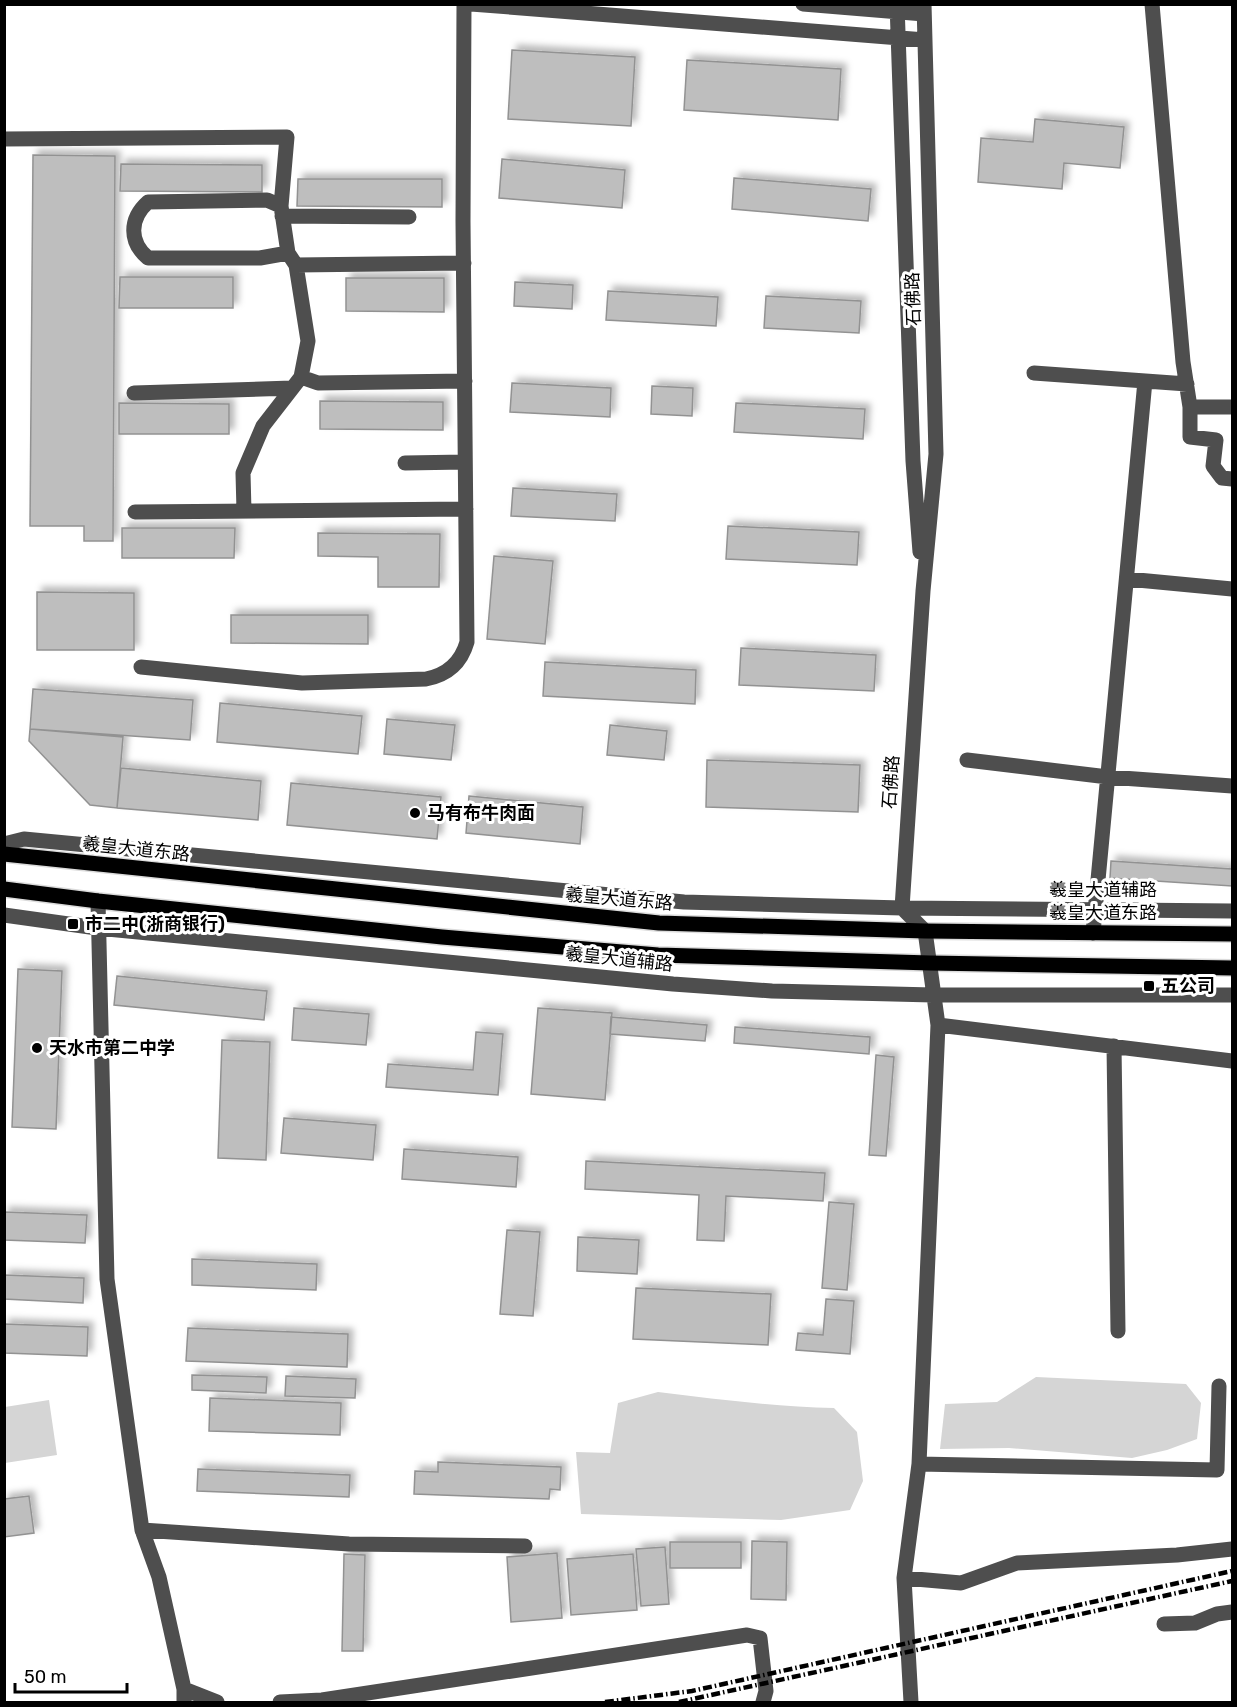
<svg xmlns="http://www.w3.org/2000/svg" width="1237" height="1707" font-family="Rubik,'Noto Sans SC',sans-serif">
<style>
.green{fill:#d5d5d5}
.building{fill:#bebebe;stroke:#929292;stroke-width:1.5;filter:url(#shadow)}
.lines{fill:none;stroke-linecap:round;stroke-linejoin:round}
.major-casing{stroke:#dbdbdb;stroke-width:18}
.minor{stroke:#4e4e4e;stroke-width:15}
.major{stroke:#000;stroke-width:15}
.rail{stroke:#000;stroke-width:4.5;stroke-dasharray:9 3 1.5 3;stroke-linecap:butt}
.poi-dot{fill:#000;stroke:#fff;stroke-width:2}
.labels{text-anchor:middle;stroke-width:6;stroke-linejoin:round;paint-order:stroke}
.street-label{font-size:18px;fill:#000;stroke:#fff}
.poi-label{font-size:18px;font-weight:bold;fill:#000;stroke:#fff;text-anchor:start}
</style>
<defs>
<filter id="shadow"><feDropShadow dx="5" dy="-5" stdDeviation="3" flood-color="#0004"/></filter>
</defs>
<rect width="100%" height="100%" fill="#fff"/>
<path class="green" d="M1036,1377L1186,1384L1201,1403L1197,1439L1167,1450L1132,1458L1009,1448L940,1449L945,1404L997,1402Z
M658,1392C717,1399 775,1407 834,1408L857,1432L863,1481L850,1510L781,1520L581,1514L576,1452L610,1453L618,1403Z
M49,1400L57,1455L5,1463V1407Z"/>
<path class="building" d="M512,50L635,57L631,126L508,119Z
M687,60L841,69L838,120L684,110Z
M1035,119L1124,127L1120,168L1064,163L1062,189L978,182L981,138L1033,142Z
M33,155L115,156L113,541H84V526H30Z
M502,159L625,170L622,208L499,198Z
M121,164L262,165V192L120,191Z
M734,178L871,189L868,221L732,209Z
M298,179H442V207L297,206Z
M120,277H233V308H119Z
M346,278H444V312L346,311Z
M515,282L573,285L572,309L514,306Z
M608,291L718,297L716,326L606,320Z
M766,296L861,301L859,333L764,328Z
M512,383L611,388L610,417L510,412Z
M652,386L693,388L692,416L651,414Z
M320,401L443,402V430L320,429Z
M119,403L229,404V434H119Z
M736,403L865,409L863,439L734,432Z
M513,488L617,494L615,521L511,516Z
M728,526L859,532L857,565L726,559Z
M122,528H235L234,558H122Z
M318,533L440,534L439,587H378V557L318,556Z
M494,556L553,561L545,644L487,639Z
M37,592L134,593V650H37Z
M231,615H368V644L231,643Z
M741,648L876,655L874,691L739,685Z
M545,662L696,670L695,704L543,696Z
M33,689L193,700L190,740L30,729Z
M220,703L362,716L358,754L217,742Z
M387,719L455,725L451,760L384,754Z
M610,725L667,731L664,760L607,755Z
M30,729L123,737L117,808L90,805L29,741Z
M707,760L860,765L858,812L706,807Z
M121,768L261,781L258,820L117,808Z
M291,783L441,797L437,839L287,825Z
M469,796L583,807L580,844L466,833Z
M1111,861L1232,869V886L1110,878Z
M18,969L62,971L56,1129L12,1127Z
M117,976L267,991L264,1020L114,1005Z
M294,1008L369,1014L366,1045L292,1040Z
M538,1008L612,1013L605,1100L531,1094Z
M611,1017L707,1025L705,1041L610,1034Z
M735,1027L870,1037L869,1054L734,1043Z
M476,1032L503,1034L498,1095L386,1087L388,1064L473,1070Z
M222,1040L270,1042L266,1160L218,1158Z
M876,1055L894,1057L886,1156L869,1155Z
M284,1118L376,1125L373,1160L281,1153Z
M404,1149L518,1157L516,1187L402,1179Z
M586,1161L825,1173L823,1201L726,1196L724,1241L697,1240L699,1195L585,1189Z
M829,1202L854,1204L847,1290L822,1288Z
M4,1212L87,1215L85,1243L4,1240Z
M507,1230L540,1232L533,1316L500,1314Z
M578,1237L639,1240L637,1274L577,1271Z
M192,1259L317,1264L316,1290L192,1285Z
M4,1275L84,1278L83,1303L4,1299Z
M636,1288L771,1294L768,1345L633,1339Z
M826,1299L854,1301L850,1354L796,1350L798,1333L823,1335Z
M4,1324L88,1327L87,1356L4,1353Z
M188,1328L348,1334L347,1367L186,1361Z
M192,1375L267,1377L266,1393L192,1390Z
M286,1376L356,1379L355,1398L285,1396Z
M210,1398L341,1403L340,1435L209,1431Z
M438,1462L561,1467L560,1490L550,1489L549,1499L414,1494L415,1471L438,1472Z
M198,1469L350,1475L349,1497L197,1491Z
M29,1496L34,1533L4,1537V1499Z
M752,1541L787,1542L786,1600L751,1599Z
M670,1542H741V1568H670Z
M665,1547L669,1604L641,1606L636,1549Z
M557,1553L562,1618L511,1622L507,1557Z
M344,1554L365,1555L363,1651H342Z
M633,1554L637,1610L571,1615L567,1559Z"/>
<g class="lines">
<g class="major-casing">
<path id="major" d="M4,854L659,923L925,931L1232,934
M4,889L98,901L442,937L658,955L930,963L1232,968"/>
</g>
<path class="minor" d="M471,4L925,40
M803,4L924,14
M897,4L913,461L920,552
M924,4L936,454L923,591L902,908L925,931L938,1025L1232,1061
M1152,4L1183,362L1190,407V437L1216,440L1213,466L1222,478L1232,479
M4,139L287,137L281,206L288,253L296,265L308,341L301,377L263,426L243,473L244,511
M281,206L267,200L148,202C129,219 129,242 148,258H260L288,253
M282,216L409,217
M296,265L464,263
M1034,373L1187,384
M301,377L318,383L465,381
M134,393L292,388
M1190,407H1232
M405,463L465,462
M135,512L466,509
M1127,579L1232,589
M141,667L302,683L426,679C447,675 461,663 467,642L463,221L464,4
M967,760L1108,777L1232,786
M4,844L24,839L684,902L902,908L1232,911
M98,901L107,1279L142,1530L349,1544L525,1546
M4,915L97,928L673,984L772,991L933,995H1232
M1093,933L1145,381
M1114,1046L1118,1331
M919,1464L1217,1470L1219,1386
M142,1530L159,1577L184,1689V1702
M904,1578L961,1583L1017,1563L1177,1555L1232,1549
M1164,1624L1195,1623L1217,1614L1232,1612
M184,1689L217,1702
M280,1702L322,1700L747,1635L760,1638L766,1691L763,1702
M911,1702L904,1578L919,1464L938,1025"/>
<use href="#major" class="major"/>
<path class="rail" d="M605,1702L692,1691L1232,1571
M679,1702L1232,1581"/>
</g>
<g class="poi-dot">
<circle cx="415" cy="813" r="6"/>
<rect x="67" y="918" width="12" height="12" rx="3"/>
<rect x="1143" y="980" width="12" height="12" rx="3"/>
<circle cx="37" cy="1048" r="6"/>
</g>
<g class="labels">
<g class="street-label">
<text transform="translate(913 299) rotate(-92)" y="6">石佛路</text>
<text transform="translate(891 782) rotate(-86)" y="6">石佛路</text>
<text transform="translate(136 849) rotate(6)" y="6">羲皇大道东路</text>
<text x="1103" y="896">羲皇大道辅路</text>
<text transform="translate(619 899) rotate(5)" y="6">羲皇大道东路</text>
<text x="1103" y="919">羲皇大道东路</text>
<text transform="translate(619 959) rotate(6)" y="6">羲皇大道辅路</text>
</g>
<g class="poi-label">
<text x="427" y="819">马有布牛肉面</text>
<text x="85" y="930">市二中(浙商银行)</text>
<text x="1161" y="992">五公司</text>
<text x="49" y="1054">天水市第二中学</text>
</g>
</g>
<rect width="1237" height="1707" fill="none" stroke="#000000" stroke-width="12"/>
<path d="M15 1683v9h112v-9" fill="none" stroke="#000000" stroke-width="3"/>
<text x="24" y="1683" font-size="18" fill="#000000" stroke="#ffffff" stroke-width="4.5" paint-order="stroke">50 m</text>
</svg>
